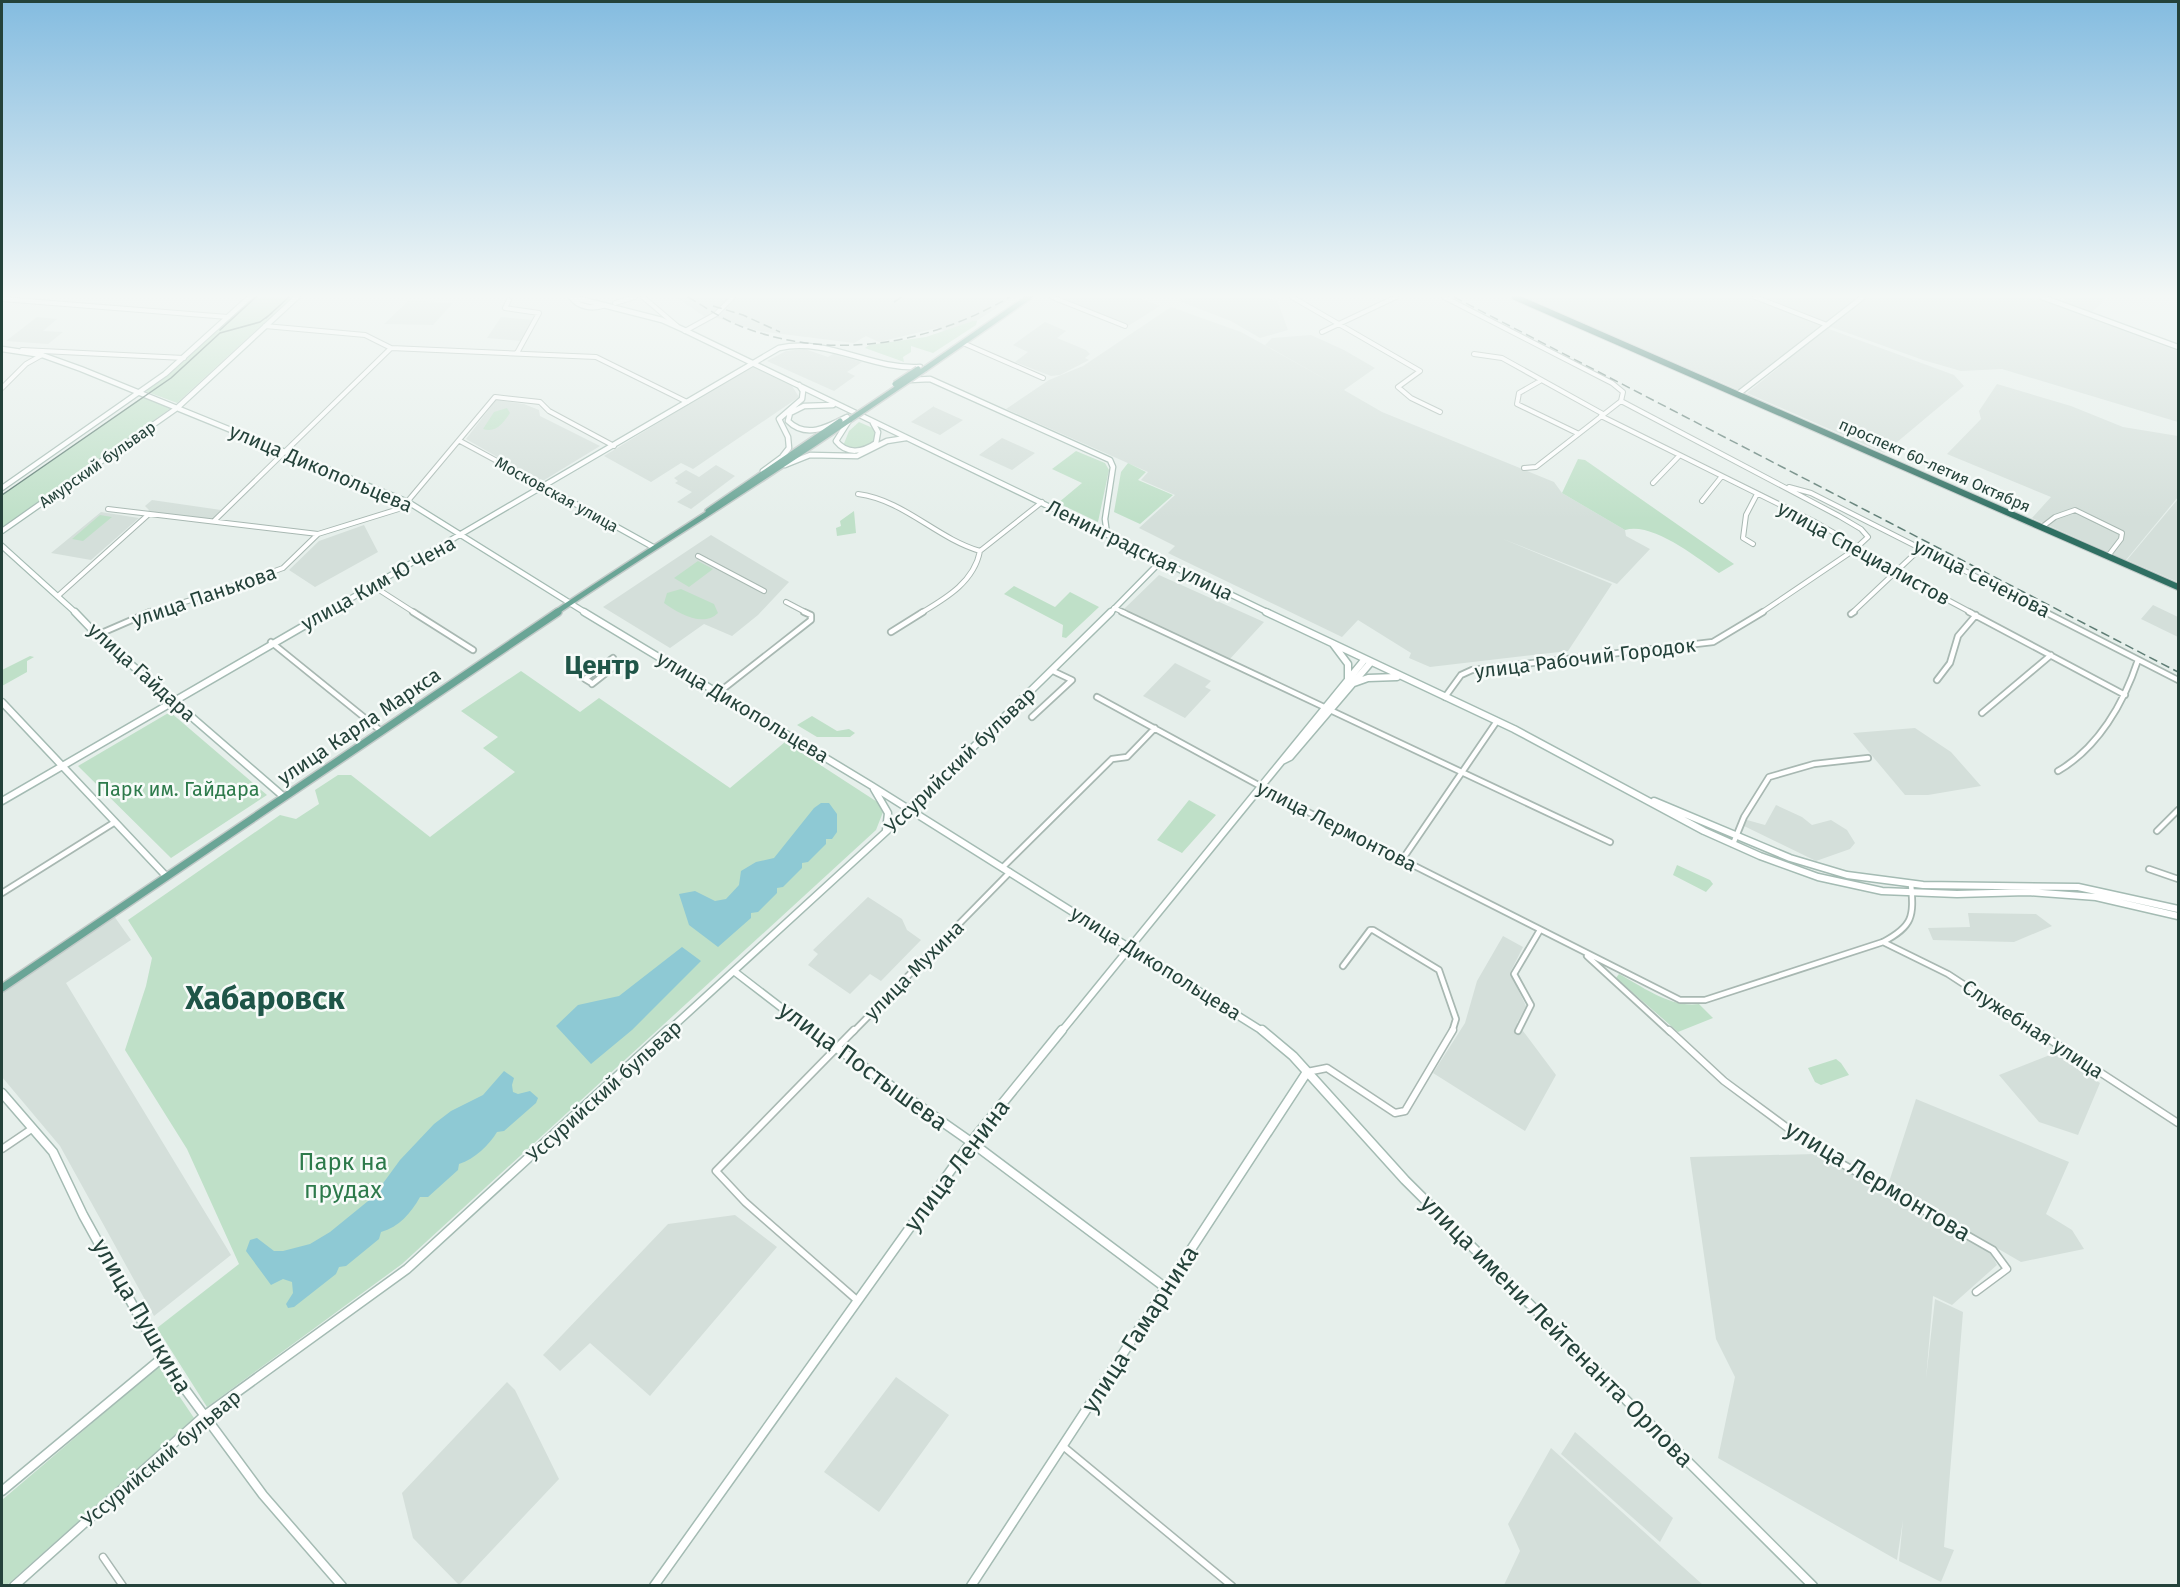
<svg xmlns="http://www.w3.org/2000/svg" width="2180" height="1587" font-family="'Fira Sans',sans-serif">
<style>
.built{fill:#d4dfda}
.green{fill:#bfe0c8}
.water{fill:#8ec9d4}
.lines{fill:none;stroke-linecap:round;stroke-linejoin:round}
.street-far2-casing{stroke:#a8b8b2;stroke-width:6}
.street-far1-casing{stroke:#a8b8b2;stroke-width:8}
.street-casing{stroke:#a8b8b2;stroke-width:9}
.secondary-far2-casing{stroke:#a4bbb3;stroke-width:7}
.secondary-far1-casing{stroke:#a4bbb3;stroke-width:9}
.secondary-casing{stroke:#a4bbb3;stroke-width:11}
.primary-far1-casing{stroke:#c2cac8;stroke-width:8}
.primary-casing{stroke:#c2cac8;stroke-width:10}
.highway-casing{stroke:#c2cac8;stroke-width:8}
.street-far2{stroke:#fff;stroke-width:4}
.street-far1{stroke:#fff;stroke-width:4.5}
.street{stroke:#fff;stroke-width:6}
.secondary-far2{stroke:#fff;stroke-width:4.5}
.secondary-far1{stroke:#fff;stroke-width:6}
.secondary{stroke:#fff;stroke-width:8}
.primary-far1{stroke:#6aa596;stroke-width:5}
.primary{stroke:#6aa596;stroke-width:7}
.highway{stroke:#2f6f62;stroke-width:6}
.tram{stroke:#5f7d75;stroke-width:1.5}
.rail{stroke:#5f7d75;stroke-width:1.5;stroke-dasharray:9 4.5;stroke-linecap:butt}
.primary-bridge-casing{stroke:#c2cac8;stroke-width:8;stroke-linecap:butt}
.primary-bridge{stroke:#6aa596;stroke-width:5}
.labels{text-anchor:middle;stroke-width:5;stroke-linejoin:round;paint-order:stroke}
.far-street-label{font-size:16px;fill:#24423a;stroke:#f7fbf9}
.street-label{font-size:20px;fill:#24423a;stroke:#f7fbf9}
.park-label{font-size:20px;fill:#2d7a4b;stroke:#f7fbf9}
.near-street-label{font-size:24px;fill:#24423a;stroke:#f7fbf9}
.near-park-label{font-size:24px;fill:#2d7a4b;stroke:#f7fbf9}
.district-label{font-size:26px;font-weight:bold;fill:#1f5548;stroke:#f7fbf9}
.town-label{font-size:32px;font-weight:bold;fill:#1f5548;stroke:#f7fbf9}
</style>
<rect width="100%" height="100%" fill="#e6efeb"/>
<path class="built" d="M676,297H731L722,307L705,317Z
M737,297H1013L955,335L937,328L879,342L866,336L854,343L759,331L714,317Z
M1054,297H1137L1160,306L1128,326Z
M1185,297H1256L1277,300L1288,330L1260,338L1231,321L1179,301Z
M1523,297H2033L2178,351V422L2002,369L1961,371L1923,360L1831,327L1829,329L1954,375L1964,386L1884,453L1747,393L1828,328L1822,325L1739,390Z
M2067,297H2107L2091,313L2061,302Z
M409,300L453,303L433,325L384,324Z
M1171,307L1241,332L1341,388L1265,345L1272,338L1311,335L1344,350L1375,368L1344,390L1382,412L1554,482L1562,493L1625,530L1626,536L1650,549L1617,584L1503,539L1612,584L1568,651L1430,667L1409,658L1411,653L1358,620L1342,637L1168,553L1175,546L1139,528L1175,495L1141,480L1148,472L1006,409L1049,380L1083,366Z
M37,317L57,319L43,331L63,332L48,344L6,341Z
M501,317L534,320L521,341L487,338Z
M1045,322L1066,331L1057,338L1086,350L1090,354L1085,358L1089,360L1060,375L1051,376L1015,362L1028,352L1013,345Z
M805,349L828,357L833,354L862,362L847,372L855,376L834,391L767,361L786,351Z
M751,366L792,386L799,397L693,469L681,463L651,482L604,456Z
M1997,384L2071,406L2123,427L2178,436V497L2126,560L2032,518L2051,497L1947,454L1981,419L1979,411Z
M496,400L524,404L539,410L540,416L600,446L541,482L466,439Z
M934,406V407L963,420L940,435L911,422Z
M1002,438L1035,453L1012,470L979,455Z
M716,465L735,476L691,509L677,502L692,492L675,483L678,481L674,478L686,470L699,477Z
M2178,499V582L2127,560Z
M152,500L221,510L212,519L196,520L152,513L145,506Z
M101,512L139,518L91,560L51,553Z
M364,525L378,552L315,587L289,570L319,541Z
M711,535L789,582L758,615L732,636L704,624L670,648L603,607Z
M1159,575L1264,622L1228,661L1123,610Z
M2153,605L2178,617V637L2141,619Z
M1175,663L1211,681L1205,687L1211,690L1185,718L1143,696Z
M1915,728L1951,752L1981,786L1928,795H1905L1853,733Z
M1776,805L1802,817L1812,825L1831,820L1847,830L1855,843L1850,849L1816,861L1744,826L1747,820L1765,825Z
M868,897L902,919L907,930L921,940L881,981L870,974L850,994L808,965L818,954L813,950Z
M1968,913L2036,914L2052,926L2014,942L1933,940L1928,928L1970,927Z
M114,916L131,940L66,983L231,1255L154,1316L60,1146L2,1077V994Z
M1503,936L1523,947L1510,973L1526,1006L1517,1023L1556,1075L1525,1131L1433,1073L1465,1023L1477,981Z
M2055,1053L2100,1083L2078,1135L2039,1122L1999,1075Z
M1916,1099L2069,1162L2046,1214L2072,1230L2084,1249L2021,1262L1888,1185Z
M1815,1154L1990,1252L1997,1265L1952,1305L1933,1296L1926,1379L1935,1299L1963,1312L1944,1547L1954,1550L1941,1582L1899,1561L1903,1520L1897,1560L1718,1458L1735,1377L1716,1339L1690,1157Z
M735,1215L777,1247L650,1396L590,1343L560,1371L543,1355L668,1224Z
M896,1377L949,1415L879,1512L824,1472Z
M507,1382L515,1390L559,1479L459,1585L413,1538L402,1493Z
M1575,1432L1673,1518L1660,1542L1561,1454Z
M1551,1448L1703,1585H1504L1520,1551L1508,1524Z"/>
<path class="green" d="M253,297H292L177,403L145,391L167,375Z
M973,321H977L976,325L933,353L911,346V352L903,357L904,362L865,348L869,345L926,337Z
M142,397L171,408L2,528V495Z
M507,408L510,413C503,423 497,433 483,429L494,412Z
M859,422L875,429L876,440C867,450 854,449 843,446L849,431Z
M1076,451L1105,463L1109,470L1098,522L1058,503L1082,483L1052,469Z
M1578,459L1585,460L1734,564L1719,573C1697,558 1653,522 1625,530L1562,493Z
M1128,463L1146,472L1138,480L1173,495L1140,524L1114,512L1121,472Z
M854,511L856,533L837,536L836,528L841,526L840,521Z
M100,515L112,517L83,541L72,539Z
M698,561L713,569L689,587L674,578Z
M1014,586L1055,607L1070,592L1099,607L1066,638L1062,637L1063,625L1004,594Z
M681,589L714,604L718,613C703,628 678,613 664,603L667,593Z
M30,656L34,657L27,661V672L2,686V670Z
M521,671L580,712L599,698L730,788L785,742L885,807L876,830L402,1264L207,1407L157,1328L239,1264L187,1149L125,1050L146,986L152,958L128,920L280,815L296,819L319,804L315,790L338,775H351L430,837L515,772L483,748L498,737L461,711Z
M170,712L267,795L171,858L78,766Z
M812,716L837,731L849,729L855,733L850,737H817L797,725Z
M1189,800L1216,815L1182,853L1157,840Z
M1677,865L1710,880L1713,884L1706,892L1673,875Z
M1619,974C1643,987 1671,1008 1699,1004L1713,1018L1678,1032L1616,978Z
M1836,1059L1841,1063L1849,1075L1821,1085L1815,1082L1808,1068Z
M159,1366L194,1418L7,1585H2V1500Z"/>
<path class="water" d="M821,803H829L837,814V832L832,839H826V844L808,862L802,863V868L783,887L777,888V893L758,912L751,913V918L718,947L689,925L679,894L695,891L715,901L726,899L739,885L741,871L756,862L774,858L814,808Z
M682,947L701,961L632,1030L591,1064L556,1026L578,1005L619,996Z
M504,1071L514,1078L512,1085L513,1092L518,1094L530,1091L538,1098L536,1103L504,1131L497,1132C489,1145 475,1159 459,1164L458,1170L428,1197H420C411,1213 399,1227 381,1232L379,1239L346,1266L339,1267L336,1274L294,1307L288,1308L286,1304L293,1293L292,1282L283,1279L271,1285L246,1251L250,1240L257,1238L274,1251H283L310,1244L330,1232L373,1197L400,1160L434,1124L451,1111L483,1095Z"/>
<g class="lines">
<g class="street-far2-casing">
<path id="street-far2" d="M643,297L677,326
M1052,297L1125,326
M1292,297L1420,371L1398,387L1411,398L1440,412
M1444,297L1612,383L1623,392L1621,401L1839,516L1861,529L1868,537L1854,550L1761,613
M1755,297L1827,325
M2,299L228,317
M509,300L505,308L539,313L517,353
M615,303L635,297
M265,326L365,335L391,348L596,357L687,402
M685,331L716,314L733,297
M1322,332L1396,297
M963,343L1043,378
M22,350L184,358
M1474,354L1502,358L1603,414
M1540,381L1519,393L1517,404L1577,433
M2,388L26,364L42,355
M1601,416L1815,522L1843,538L1854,550L1972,613
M460,441L545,487
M1524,468L1536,467L1621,401
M1653,483L1679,456
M1789,487L1811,493L2048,613
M858,494C904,500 936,538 980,551
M1702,501L1722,476
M108,509L318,534
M215,520L391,348
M2042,527L2055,517L2075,510L2122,533L2121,539L2108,556
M1753,544L1743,538L1746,515L1757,494
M698,556L764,591
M373,586L415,613
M59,595L149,514
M786,602L807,613
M1114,608L1125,613
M147,613L215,593L283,568L318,534L402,508L495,397L540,402L549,411L614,446
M921,613C946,598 974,582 980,551L1042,502
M1852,613L1921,548"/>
</g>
<g class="street-far1-casing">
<path id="street-far1" d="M413,612L473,650
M1122,612L1324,707
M1969,612L2125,695
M2045,612L2178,680
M1851,614L1854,612
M891,632L923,612
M97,635L150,612
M271,642L381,731
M1937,680L1950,663L1958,636L1976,615
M590,682L585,679L613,658
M592,684L620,662
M718,693L811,620V615L804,612
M1097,697L1304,810L1680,1000H1705L1883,942C1913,926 1914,917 1911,884
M1445,697L1461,675L1472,670L1713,642L1763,612
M1330,710L1610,842
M1982,713L2051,655
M1032,717L1072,680L1053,671
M2058,771C2098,748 2124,703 2138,660
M2157,831L2178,810
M1733,844L1744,817L1769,777L1814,764L1868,758
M1402,860L1497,721
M1002,868L1112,759L1127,757L1155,728
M2149,869L2178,879
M2,893L115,822
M1883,942L1948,974L2037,1032
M1587,956L1670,1032
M1343,966L1370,930H1373L1439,970L1456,1019L1452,1032
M1518,1031L1531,1005L1514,974L1540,930
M853,1032L1010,872"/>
</g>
<g class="street-casing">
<path id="street" d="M854,1030L716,1171L745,1202L858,1301
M1669,1030L1724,1081L1816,1149L1993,1250L2007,1269L1976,1292
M2035,1030L2178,1123
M1307,1072L1327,1068L1395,1113L1405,1111L1453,1030
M2,1149L33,1128
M1064,1447L1232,1586
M103,1557L123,1586"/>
</g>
<g class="secondary-far2-casing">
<path id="secondary-far2" d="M571,297C579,308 593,309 605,305
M572,297L662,320L682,329L1269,613
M2042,297L2178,347
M2,349L42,355L81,369L408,502L586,613
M910,380L930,379L1110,460L1113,467L1105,519L1107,534
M1738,394L1863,297
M833,405L804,406L790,413L788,421C806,439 828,427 847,417
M848,422L836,441C847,455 863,452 876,443L878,432L873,423
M785,465L810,455L857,456L887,441L906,438
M763,471L782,457L789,448L788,437L779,419L802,399L803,391L799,385
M545,487L653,547
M2,488L165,374L250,297
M2,531L177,408L297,297
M2,546L76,613
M326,613L779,348C828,337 871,370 920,367
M1110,613L1162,560"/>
</g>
<g class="secondary-far1-casing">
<path id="secondary-far1" d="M75,612L97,635L284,797
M584,612L872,786L1264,1032
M1266,612L1514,729L1704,831L1760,856L1818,877L1882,891L1957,894L2027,892L2096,897L2178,916
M1333,644L1348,664V680
M1354,683L1368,678L1397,677
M2,702L166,876
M1282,761L1290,757L1371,662
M874,789L888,813L886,830
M2,801L328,612
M1654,801L1790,858L1847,875L1923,885L2078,887L2178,909
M735,972L813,1032
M667,1032L901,818L1111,612
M1061,1032L1365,659"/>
</g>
<g class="secondary-casing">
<path id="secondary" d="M811,1030L971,1142L1166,1288
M1262,1030L1293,1056L1405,1180L1813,1586
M2,1093L53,1152L83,1215L162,1358L263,1495L342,1586
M2,1491L162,1358
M14,1586L204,1416L407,1269L668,1030
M654,1586L971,1142L1062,1030
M971,1586L1307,1072"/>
</g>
<g class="primary-far1-casing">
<path id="primary-far1" d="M925,369L1029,297
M708,511L840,421
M555,613C653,547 754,486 851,419"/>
</g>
<g class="primary-casing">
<path id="primary" d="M2,988L558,612"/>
</g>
<g class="highway-casing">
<path id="highway" d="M1515,297L2178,587"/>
</g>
<use href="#street-far2" class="street-far2"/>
<use href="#street-far1" class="street-far1"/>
<use href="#street" class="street"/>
<use href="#secondary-far2" class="secondary-far2"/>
<use href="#secondary-far1" class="secondary-far1"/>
<use href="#secondary" class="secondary"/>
<use href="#primary-far1" class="primary-far1"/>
<use href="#primary" class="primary"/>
<use href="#highway" class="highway"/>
<path class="tram" d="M266,318L289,297
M220,330L256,297
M2,495L171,378L220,333L260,322L272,313"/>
<path class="rail" d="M688,297C705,307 722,319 740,326C832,362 927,345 1010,297
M1454,297L2178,672
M894,302L902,297
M713,306L743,315L780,332"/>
<g class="primary-bridge-casing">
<path id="primary-bridge" d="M895,384L918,369
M851,419L925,369"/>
</g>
<use href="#primary-bridge" class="primary-bridge"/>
</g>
<linearGradient id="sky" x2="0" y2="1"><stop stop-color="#84bce0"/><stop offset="0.57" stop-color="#f4f8f6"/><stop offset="1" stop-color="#f4f8f6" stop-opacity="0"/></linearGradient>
<rect width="2180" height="519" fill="url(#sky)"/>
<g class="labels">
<g class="far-street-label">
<text transform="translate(97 464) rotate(-35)" y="6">Амурский бульвар</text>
<text transform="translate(1935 465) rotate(24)" y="6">проспект 60-летия Октября</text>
<text transform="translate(557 494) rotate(29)" y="6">Московская улица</text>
</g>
<g class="street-label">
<text transform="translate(321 468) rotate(23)" y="7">улица Дикопольцева</text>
<text transform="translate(1140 550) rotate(26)" y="7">Ленинградская улица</text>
<text transform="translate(1864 553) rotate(29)" y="7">улица Специалистов</text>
<text transform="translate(1982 578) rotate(27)" y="7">улица Сеченова</text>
<text transform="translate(378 583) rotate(-29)" y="7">улица Ким Ю Чена</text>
<text transform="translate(204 596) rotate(-19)" y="7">улица Панькова</text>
<text transform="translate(1585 658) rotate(-7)" y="7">улица Рабочий Городок</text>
<text transform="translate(142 672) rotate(42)" y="7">улица Гайдара</text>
<text transform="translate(743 707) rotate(31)" y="7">улица Дикопольцева</text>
<text transform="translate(359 726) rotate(-34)" y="7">улица Карла Маркса</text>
<text transform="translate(960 760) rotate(-44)" y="7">Уссурийский бульвар</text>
<text transform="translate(1337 826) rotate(27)" y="7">улица Лермонтова</text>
<text transform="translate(1156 963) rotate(32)" y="7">улица Дикопольцева</text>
<text transform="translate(914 970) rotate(-45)" y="7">улица Мухина</text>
<text transform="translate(2033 1029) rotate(33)" y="7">Служебная улица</text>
<text transform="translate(604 1091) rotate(-42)" y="7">Уссурийский бульвар</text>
<text transform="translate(161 1458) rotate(-40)" y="7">Уссурийский бульвар</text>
</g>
<g class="park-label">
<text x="178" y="796">Парк им. Гайдара</text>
</g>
<g class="near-street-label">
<text transform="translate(863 1066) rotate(36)" y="8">улица Постышева</text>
<text transform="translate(957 1165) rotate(-53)" y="8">улица Ленина</text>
<text transform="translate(1878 1181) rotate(31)" y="8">улица Лермонтова</text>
<text transform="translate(142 1316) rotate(60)" y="8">улица Пушкина</text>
<text transform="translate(1140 1329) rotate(-57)" y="8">улица Гамарника</text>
<text transform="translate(1557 1331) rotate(45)" y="8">улица имени Лейтенанта Орлова</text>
</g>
<g class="near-park-label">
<text x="343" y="1170">Парк на<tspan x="343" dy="28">прудах</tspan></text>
</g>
<g class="district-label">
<text x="602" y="674">Центр</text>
</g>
<g class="town-label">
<text x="265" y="1009">Хабаровск</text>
</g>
</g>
<rect width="2180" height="1587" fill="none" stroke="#24423a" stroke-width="6"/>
</svg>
